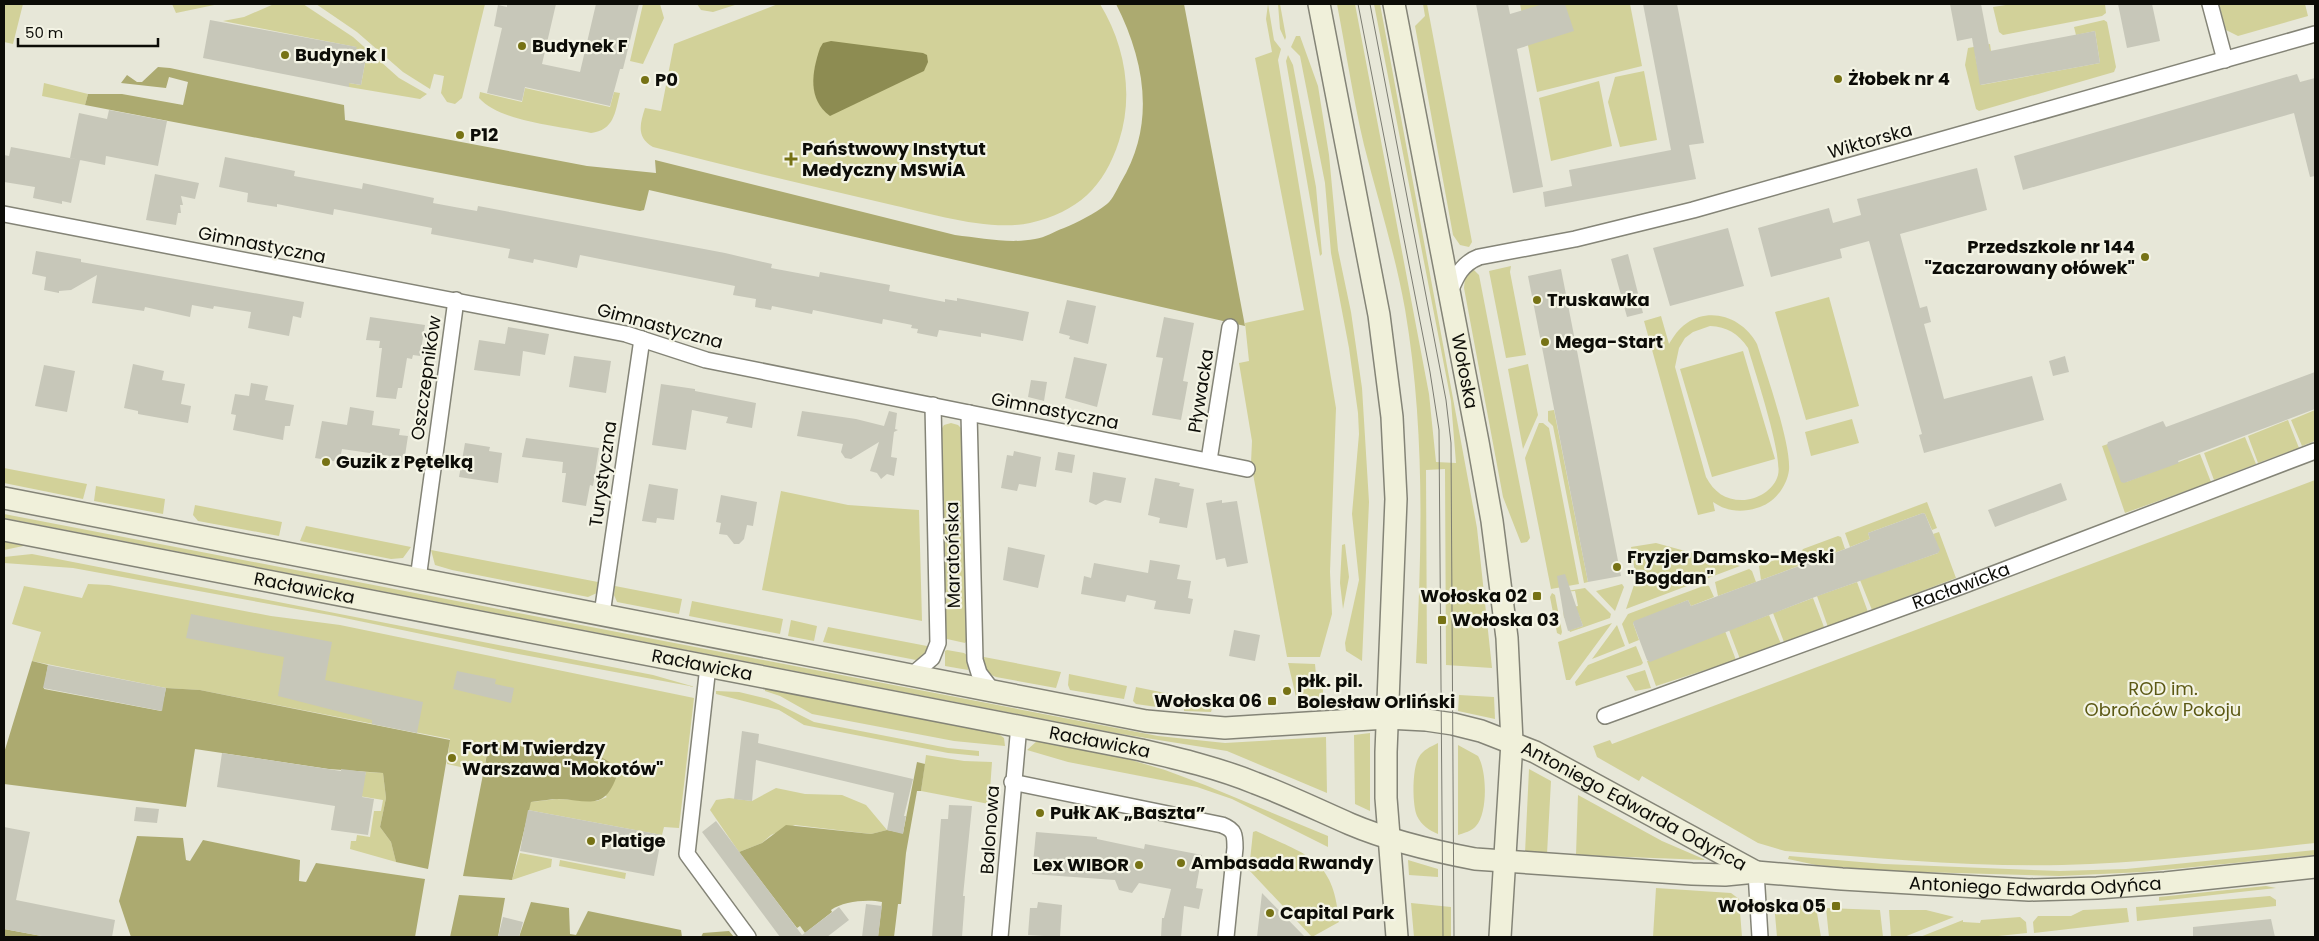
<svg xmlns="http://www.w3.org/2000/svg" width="2319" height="941" font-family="Poppins,sans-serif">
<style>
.green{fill:#d2d199;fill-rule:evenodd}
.forest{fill:#acaa70}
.water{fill:#8d8c52}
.building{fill:#c7c7b9}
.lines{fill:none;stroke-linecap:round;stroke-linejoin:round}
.street-casing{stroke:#848477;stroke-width:18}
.secondary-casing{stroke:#848477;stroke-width:24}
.street{stroke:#fff;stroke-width:15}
.secondary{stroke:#f0f0da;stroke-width:21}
.tram{stroke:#7c7c72;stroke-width:1}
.poi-dot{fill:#767215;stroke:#f4f4e5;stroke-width:2}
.labels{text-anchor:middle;stroke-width:4.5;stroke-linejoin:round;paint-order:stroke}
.poi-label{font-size:18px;font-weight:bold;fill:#0c0c07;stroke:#f4f4e5;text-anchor:start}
.street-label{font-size:18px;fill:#0c0c07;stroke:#f4f4e5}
.park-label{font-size:18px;fill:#5c5915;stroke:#f4f4e5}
</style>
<rect width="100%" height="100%" fill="#e7e7d8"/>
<path class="green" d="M5,4H23L13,44L4,42Z
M172,4H219L176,13Z
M274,4H303L353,37L399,78L427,94L420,99L349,87V83L361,85L367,52L356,49V47L223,21L244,17Z
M316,4H485L462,98L455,104L447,102L441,93L444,76L434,74L430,89L403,72L357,32Z
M643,4H660L664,18L643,64L630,61Z
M697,4H738L713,12L701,10Z
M778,4H1100C1125,45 1134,95 1119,141C1104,187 1078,212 1030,223C989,232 929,213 888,204C810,186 731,167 653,147C636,137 640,124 645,108L661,111L674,44Z
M1268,4L1274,40L1281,49L1278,60L1336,408L1330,572L1332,614L1320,657H1287L1251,463L1252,441L1239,363L1249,361L1245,323L1304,310L1255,58L1272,52L1266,19Z
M1278,4H1280L1286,37L1285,40L1280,29Z
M1337,4H1355L1429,394L1436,462L1456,463L1451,401L1374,4H1380L1477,528L1492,668L1446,665L1445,469L1426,470L1427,664L1416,663C1422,544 1425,427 1405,309C1395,253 1378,200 1364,145C1353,98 1346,51 1337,4Z
M1423,4H1427L1472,242L1469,247L1460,245L1453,235L1415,26L1425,16Z
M1520,4H1630L1642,66L1537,92Z
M2012,4H2105L2106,13L2102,16L2003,35L1999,32L1993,7Z
M2219,4H2305L2308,16L2238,36L2226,30Z
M2104,20L2107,22L2116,67L2114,72L1979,111L1976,109L1965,65L1968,48L1990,44L1991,51L1975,54L1981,85L2100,63L2095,31L2076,35L2074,27Z
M1296,36H1300L1318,86L1329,155L1338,250L1351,312L1362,388L1369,502L1362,661L1346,651L1345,643L1359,580L1352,514L1359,434L1358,413L1349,348L1331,253L1325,183L1300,56L1291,47Z
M1288,55L1293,65L1316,187L1322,254L1320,256L1286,61Z
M1644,71L1657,140L1620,147L1608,102L1615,77Z
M1599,81L1612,146L1551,161L1539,98Z
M44,83L88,94L85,105L42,96Z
M525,88L610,107L614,92L620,93C615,113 614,130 591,133C560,126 500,122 479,98L480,92L522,102Z
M1511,266L1510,272L1526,355L1506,358L1489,271Z
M1472,268L1479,275L1530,538L1527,542L1521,543L1503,497L1464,288L1465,278Z
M1829,297L1859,406L1806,420L1775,312Z
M1661,316L1669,344C1674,336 1678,329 1687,323C1712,306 1744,319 1757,344C1766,373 1791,443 1789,470C1787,486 1775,502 1760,507C1743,513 1727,512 1713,502L1715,511L1698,515L1644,321ZM1710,326C1727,327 1738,333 1748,348C1755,372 1783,455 1778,475C1774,490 1757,500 1742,500C1725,500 1714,492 1706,477L1675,367L1679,348L1685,338L1693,332Z
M1743,351L1775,459L1712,477L1680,369Z
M1528,364L1538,415L1523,449L1508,369Z
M1554,410L1588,582L1584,583L1553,426L1548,421V411Z
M2315,410V441L2302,446L2291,420Z
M1852,419L1859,443L1811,456L1805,432Z
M2288,420L2299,448L2258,463L2248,436Z
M951,423L958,425L965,432L968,639L965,643L947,639L943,635L939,433L944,425Z
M1539,423H1543L1549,428L1579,584L1551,589L1525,458Z
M2245,437L2256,464L2214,480L2204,453Z
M2111,443L2126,482L2200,454L2211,482L2125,513L2102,446Z
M4,468L87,484L83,499L4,483Z
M2315,480V843C2231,852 2147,863 2062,865C1970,867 1877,858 1785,851L1758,843L1642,776L1639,781L1597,757L1593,746L1610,740L1612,744Z
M96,486L165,499L163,514L94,501Z
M781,491L848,505L919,510L922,621L762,590Z
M1927,502L1937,528L1932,530L1925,514L1923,513L1868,533L1870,539L1850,547L1845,533Z
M195,505L282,522L279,536L198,521L193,515Z
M4,514L1158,736L1225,743L1326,737L1327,793L1227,751L1115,733L4,518Z
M306,526L411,547L403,558L391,559L300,541Z
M1939,532L1956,578L1872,610L1860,580L1938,553L1939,550L1933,534Z
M1838,536L1841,537L1845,549L1805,564L1801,552L1803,549Z
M4,541L28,545L4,550Z
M1656,543L1740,566L1626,609L1636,579L1631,547Z
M1345,544L1349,577L1343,609L1340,583L1342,545Z
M431,550L598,582L597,593L588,597L452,570L435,565Z
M1793,553L1796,554L1801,565L1761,580L1759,566Z
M32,554L653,675L695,687L513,653L335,616L73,568L4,563V557Z
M1749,569L1752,571L1756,582L1718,596L1715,582Z
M1857,582L1868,612L1828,627L1817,596Z
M88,584L109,585L271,616L340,625L694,698L679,828L664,827L662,835L528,810L531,802L557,799L597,801L607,797C594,787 562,756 549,751C533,744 503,743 488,749L483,772L447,764L450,739L200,690L166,688L32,661L41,632L12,624L24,586L82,598Z
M1622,584L1624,587L1615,611L1596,591Z
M1706,585L1709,586L1714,597L1691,606L1688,600L1633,623L1639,640L1629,644L1622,624L1628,614Z
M615,586L682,599L679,614L617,602L614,595Z
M1585,588L1611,614L1610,618L1570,632L1569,630L1583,626L1578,613L1564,618L1563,609L1578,606L1575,591L1561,592Z
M1552,593L1555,595L1562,632L1561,635L1557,633L1550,597Z
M1813,598L1824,627L1784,642L1773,613Z
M692,601L783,619L780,634L689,616Z
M1769,615L1781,644L1740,659L1729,630Z
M791,620L817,626L814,641L788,636Z
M1612,623L1570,680H1566L1558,642Z
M1617,625L1625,646L1592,659Z
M828,627L927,646L931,649L922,659L916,660L823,642Z
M1725,631L1736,660L1656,686L1647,661Z
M1636,646L1643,663L1641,665L1576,686L1575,682L1588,665Z
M947,650L964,653L968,656V670L945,666V651Z
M984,657L1061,672L1056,688L996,677C986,673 983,668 981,658Z
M1288,663L1315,664L1316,675H1323V698L1297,701Z
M1645,670L1651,688L1635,691L1626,676Z
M1069,674L1127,686L1124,699L1070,690L1068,685Z
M1136,687L1175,695L1171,709L1136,704L1133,701Z
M765,688L996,732L1004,738L1005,746L954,741L812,714L780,696L765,691Z
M716,691L739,692L768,699L814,722L948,748L979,751V756L948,753L804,725L779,710L716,694Z
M1459,695L1494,697L1495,719L1458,711Z
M1184,697L1214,702L1211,712L1184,711Z
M1370,733V811L1355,804L1354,735Z
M1037,741L1114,755L1165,770L1205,785L1328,836V847L1232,799L1197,787L1068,762L1027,750Z
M1438,743V834C1429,830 1422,826 1417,816C1412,805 1412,768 1419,757C1423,750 1430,747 1438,743Z
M1458,745L1478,756C1487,771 1488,813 1476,826C1472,831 1464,833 1458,835Z
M926,755L964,761L992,762L989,804L921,791Z
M1529,769L1551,781L1547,854L1525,853Z
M366,772L383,773L386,798L380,827L391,842L396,862L350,849L351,841H356L357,835L370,837L374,811H381L383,800L359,796Z
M776,788L805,794L842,795L866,805L887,830L871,834L795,825L771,835L762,843L739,852L710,810L716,800L729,798L752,801Z
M1578,795L1662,841L1706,860L1576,855Z
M1256,831C1308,856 1334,858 1339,922L1312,937L1249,870L1253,832Z
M2315,850V855L2143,872L2059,876L1884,871L1816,865L1788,859L1789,856L1884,864L2060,871L2126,869Z
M520,853L552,859L551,867L512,880Z
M560,860L626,873L625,879L559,866Z
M1408,860L1438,869V877L1409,875Z
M2266,886L2276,888L2159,901V897Z
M1656,888L1731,893L1739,899L1742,937H1653Z
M2270,896L2276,900V906L2137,921L2136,907Z
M1411,903L1451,907V937H1414Z
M1774,903L1816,907L1821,937H1777Z
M1826,908L1880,910L1883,937H1829Z
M2127,908L2129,922L2034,933L2033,922L2038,916H2071L2083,910Z
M1889,910H1926L1954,917L1904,937H1891Z
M2020,917L2026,922L2027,933L1989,937H1920L1963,920V922L1980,923L1981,920Z"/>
<path class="forest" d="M1116,4H1184L1245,326L649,190L644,210L640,211L85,105L88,94H122L183,105L188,82L169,77L166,88L121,83L127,75L137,82H142L158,67L170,68L344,105L345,120L587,166L656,173L655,160L955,235C981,238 1010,244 1035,239C1045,238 1055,231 1064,228C1078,222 1094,214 1107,204C1113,199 1117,189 1121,182C1156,124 1145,61 1116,4Z
M32,661L48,665L44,689L161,711L166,688L200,690L450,740L428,869L396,862L391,842L380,827L386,798L383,773L329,769L195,749L186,807L4,784V753Z
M508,744L601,757L611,763L616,778C604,811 587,800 559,799C550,799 540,801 531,802L512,880L463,876L488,749L492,746Z
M917,762L925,764L921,791H917L906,853L901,904H898L894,937H878L882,902C868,899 843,901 831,910L832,912L805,933L800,926L797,928L739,852L762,843L786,825L871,834L887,830L903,833Z
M137,836L183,838L186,860L190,861L203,840L300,860L299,881L306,882L316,863L425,879L415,937H131L119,901Z
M459,895L505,898L498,937H450Z
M531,902L569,908L570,934L576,935L588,911L681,930L682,937H519Z
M4,929L47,937H4Z
M729,931L734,937H701L703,933Z"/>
<path class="water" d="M831,41L923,53L927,55L928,62L924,71L830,116C807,99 812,72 820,48L823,43Z"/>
<path class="building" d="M507,4H556L542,64L580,72L596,4H639L623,69H620L610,106L525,87L522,101L487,93L502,28L494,26L498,5L507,7Z
M1476,4H1508L1510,14L1543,4H1565L1574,31L1517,49L1543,187L1513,193Z
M1643,4H1677L1704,143L1689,145L1696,179L1545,207L1543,192L1572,186L1569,170L1671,150Z
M1950,4H1981L1990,51L2095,31L2100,63L1980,85L1972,38L1957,41Z
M2118,4H2152L2160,41L2127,48Z
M210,20L357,47L356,49L367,52L361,85L349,83V87L203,58Z
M2297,74L2300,82L2315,78V176L2310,177L2294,113L2023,190L2014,156Z
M109,110L167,121L158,166L106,156L105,165L70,158L79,113L107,119Z
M11,147L80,160L71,203L62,201V204L33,198L35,187L4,182V155L9,156Z
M225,157L295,171L294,176L362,189L363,183L434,198L433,203L460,208L477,211L478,206L725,253L772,264L771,268L819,277L820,272L890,285L889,291L945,302V299L957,301V298L1029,312L1023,341L981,333V337L939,330L937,337L917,333L918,329L911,328L912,325L883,319L882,324L813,310L812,314L772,306L771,310L755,307L756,299L733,295L735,286L580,255L577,268L534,259L533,263L508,258L510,249L431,234L432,228L334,209L333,215L277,204V207L247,202L248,193L219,187Z
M1977,168L1987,210L1900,234L1920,308L1927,306L1931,322L1924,324L1944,399L2032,376L2044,420L1924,453L1919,435L1922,434L1869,241L1840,249L1842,258L1771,277L1758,228L1829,208L1833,223L1861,215L1857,199Z
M155,174L199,183L195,199L181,196L183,205H180L181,213H178L176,225L146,220Z
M1728,228L1744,286L1670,306L1653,248Z
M36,251L81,259V262L304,302L301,318L293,316L289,336L248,328L251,312L214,306L213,309L192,305L190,317L145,307L144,311L92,303L97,275L71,290L59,291V293L44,290L46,277L32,274Z
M1628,254L1643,313L1627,317L1611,259Z
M1561,269L1621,576L1588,582L1528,276Z
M1067,300L1096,306L1088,344L1069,339L1070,336L1059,333Z
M370,317L425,325L420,356L413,355L412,359L407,358L402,388H398L396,399L376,397L382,348H379L380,341L366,340Z
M1164,317L1194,323L1183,381L1188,382L1181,420L1152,415L1163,358L1156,357Z
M508,327L549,334L545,355L523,351L520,376L474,370L479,340L505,344Z
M574,356L611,361L606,393L569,387Z
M2065,356L2069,372L2053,376L2049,361Z
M1074,357L1107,364L1097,407L1065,398Z
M133,364L164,371L162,380L185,384L181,404L191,406L188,423L138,414V411L124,408Z
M44,365L75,371L67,412L35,406Z
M2315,372V409L2178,461L2179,463L2124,483L2121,482L2107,445L2108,442L2163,421L2166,427Z
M1031,380L1047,382L1044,401L1028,397Z
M251,383L268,386L265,400L294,405L290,426H285L283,440L233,430L236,415L231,414L235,394L249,396Z
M661,384L695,389V391L756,403L752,428L726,423L728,417L692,410L686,450L652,445Z
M350,407L374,411L372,425L400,429L399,435L408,436L404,462L389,460L390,456L342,449L339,462L315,458L322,421L347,425Z
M802,411L856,419L884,426L889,411L897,413L895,429L898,430L894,432L891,457L897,458L894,476L887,474L881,479L877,473L870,471L879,442L851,459L845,458L841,452L843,444L797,436Z
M526,438L599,448L593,486L590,485L586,506L562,502L566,473H562L563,462L522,457Z
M465,443L490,447L489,451L502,453L498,483L459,477Z
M1014,451L1041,457L1036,487L1019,484L1017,491L1001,488L1007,455L1013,456Z
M1058,452L1075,455L1072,473L1055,470Z
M1093,472L1126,478L1121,503L1105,500L1096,505L1089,502Z
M1155,478L1180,483L1179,486L1194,489L1187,528L1159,523L1160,518L1148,515Z
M2061,483L2067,500L1995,527L1988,510Z
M649,484L678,489L674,520L657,518L656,523L642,521Z
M721,495L757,502L753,526L747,525L744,539L739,544H734L727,535L719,534L721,523L716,522Z
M1222,500V503L1237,501L1248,563L1227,567L1225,558L1216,560L1206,503Z
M1923,513L1925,514L1940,550L1938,553L1815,597L1650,662L1647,660L1633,623L1634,621L1688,600L1691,606L1848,548L1870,539L1868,533Z
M1008,547L1045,555L1038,588L1003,580Z
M1150,560L1180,565L1177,579L1191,581L1188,598L1193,599L1190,614L1154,609L1156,601L1127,595L1125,602L1081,594L1084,576L1091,578L1094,563L1148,573Z
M1565,574L1583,626L1568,631L1564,617L1557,576Z
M191,614L332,642L325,680L423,702L417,733L372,724V720L278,696L284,657L186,638Z
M1234,630L1260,635L1255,661L1229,656Z
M48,665L166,688L162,711L43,688Z
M457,671L496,679L495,684L514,688L511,703L453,689Z
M742,731L759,734L758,743L913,779L904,816H906L903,834L887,830L894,793L756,760L752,801L734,799Z
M222,753L341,771V769L366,772L362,797L374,799L368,835L331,830L335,806L217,787Z
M949,805L972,806L963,896H965L962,937H932L941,819H948Z
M136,807L159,809L157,823L134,821Z
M528,810L662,835L654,876L520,851Z
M716,821L802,935L839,907L849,920L827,937H780L702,832Z
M4,827L30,832L16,900L115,920L112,937H47L4,929Z
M1036,832L1097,837V839L1144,849L1145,844L1202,855L1196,888L1203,889L1199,909L1184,906L1181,937H1161L1162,918H1164L1171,889L1139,883L1132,893L1119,890L1115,880L1032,874Z
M1262,893L1305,937H1257Z
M1038,902L1062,905L1060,937L1028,935L1030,908H1037Z
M866,904L882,906L878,937H862Z
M503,917L523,922L519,937H498Z
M2271,919L2275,937H2193V927Z"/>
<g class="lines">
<g class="street-casing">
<g id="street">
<path d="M2210,4L2225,60"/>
<path d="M4,214L626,334L706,360L1247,469"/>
<path d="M1449,294C1456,277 1461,264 1479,257L1575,239L1693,210L2315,34"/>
<path d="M969,413L975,660L979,673L992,690"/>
<path d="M1209,460L1230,327"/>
<path d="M418,579L456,300"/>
<path d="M602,614L642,339"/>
<path d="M708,666L687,854L748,937"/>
<path d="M912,675L932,658L938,643L933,405"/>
<path id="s1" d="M1605,716L1962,586L2315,451"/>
<path d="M1012,782L1222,825C1235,830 1235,835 1235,848L1226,937"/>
<path d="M1756,872L1760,937"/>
<path d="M1000,937L1019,725"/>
</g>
</g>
<g class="secondary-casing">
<g id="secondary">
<path d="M1319,4L1379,315L1392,417L1396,499L1386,752V798L1397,937"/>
<path id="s2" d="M1394,4L1478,442L1492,521L1507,638L1512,742L1500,937"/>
<path id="s3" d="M4,498L1146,721L1225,728L1387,718L1426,720L1453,724L1481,731L1535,752L1756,872"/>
<path id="s4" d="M4,530L1141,750C1180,759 1218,768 1255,783C1287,795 1318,810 1350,824C1390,841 1433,851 1475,859L1692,874L1725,875L1756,872L1842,879L2029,890L2097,888L2165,883L2315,867"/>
</g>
</g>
<use href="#street" class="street"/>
<use href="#secondary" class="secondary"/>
<path class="tram" d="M1358,4L1430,372L1439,430L1443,937
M1370,4L1446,400L1451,443L1454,937"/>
</g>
<g class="poi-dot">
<circle cx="522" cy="46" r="5"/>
<circle cx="285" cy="55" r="5"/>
<circle cx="1838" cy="79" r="5"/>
<circle cx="645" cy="80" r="5"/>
<circle cx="460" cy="135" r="5"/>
<path d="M788.5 151.5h5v5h5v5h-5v5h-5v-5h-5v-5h5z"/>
<circle cx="2145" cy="257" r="5"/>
<circle cx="1537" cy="300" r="5"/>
<circle cx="1545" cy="342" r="5"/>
<circle cx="326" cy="462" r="5"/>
<circle cx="1617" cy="567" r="5"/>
<rect x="1532" y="591" width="10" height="10" rx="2.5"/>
<rect x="1437" y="615" width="10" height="10" rx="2.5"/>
<circle cx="1287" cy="691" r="5"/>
<rect x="1267" y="696" width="10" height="10" rx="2.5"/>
<circle cx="452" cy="758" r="5"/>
<circle cx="1040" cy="813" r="5"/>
<circle cx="591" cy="841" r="5"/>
<circle cx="1181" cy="863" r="5"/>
<circle cx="1139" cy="865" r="5"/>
<rect x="1831" y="901" width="10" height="10" rx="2.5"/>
<circle cx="1270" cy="913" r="5"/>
</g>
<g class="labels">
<g class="poi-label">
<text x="532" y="52">Budynek F</text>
<text x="295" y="61">Budynek I</text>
<text x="1848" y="85">Żłobek nr 4</text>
<text x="655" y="86">P0</text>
<text x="470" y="141">P12</text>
<text x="802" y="155">Państwowy Instytut<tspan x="802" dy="21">Medyczny MSWiA</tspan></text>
<text x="2135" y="253" text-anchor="end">Przedszkole nr 144<tspan x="2135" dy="21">"Zaczarowany ołówek"</tspan></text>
<text x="1547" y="306">Truskawka</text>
<text x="1555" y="348">Mega-Start</text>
<text x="336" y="468">Guzik z Pętelką</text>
<text x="1627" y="563">Fryzjer Damsko-Męski<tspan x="1627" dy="21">"Bogdan"</tspan></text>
<text x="1527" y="602" text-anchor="end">Wołoska 02</text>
<text x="1452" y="626">Wołoska 03</text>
<text x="1297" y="687">płk. pil.<tspan x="1297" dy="21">Bolesław Orliński</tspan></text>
<text x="1262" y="707" text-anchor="end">Wołoska 06</text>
<text x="462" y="754">Fort M Twierdzy<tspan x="462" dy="21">Warszawa "Mokotów"</tspan></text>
<text x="1050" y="819">Pułk AK „Baszta”</text>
<text x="601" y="847">Platige</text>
<text x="1191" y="869">Ambasada Rwandy</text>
<text x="1129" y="871" text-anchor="end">Lex WIBOR</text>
<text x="1826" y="912" text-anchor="end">Wołoska 05</text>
<text x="1280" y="919">Capital Park</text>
</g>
<g class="street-label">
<text transform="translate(1870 141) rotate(-16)" y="6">Wiktorska</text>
<text transform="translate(262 245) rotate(11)" y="6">Gimnastyczna</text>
<text transform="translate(660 326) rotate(15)" y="6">Gimnastyczna</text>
<text dy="6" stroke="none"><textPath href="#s2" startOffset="374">Wołoska</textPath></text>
<text transform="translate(426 378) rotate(-82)" y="6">Oszczepników</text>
<text transform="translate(1201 391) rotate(-81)" y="6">Pływacka</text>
<text transform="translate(1055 411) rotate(11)" y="6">Gimnastyczna</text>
<text transform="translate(603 474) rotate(-82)" y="6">Turystyczna</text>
<text transform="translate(953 555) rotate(-91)" y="6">Maratońska</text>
<text dy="6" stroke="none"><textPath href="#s1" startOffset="379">Racławicka</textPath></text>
<text dy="6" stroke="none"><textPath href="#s4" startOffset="306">Racławicka</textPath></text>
<text dy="6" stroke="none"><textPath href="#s4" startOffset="711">Racławicka</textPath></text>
<text dy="6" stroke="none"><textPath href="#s4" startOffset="1116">Racławicka</textPath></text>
<text dy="6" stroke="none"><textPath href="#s3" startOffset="1671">Antoniego Edwarda Odyńca</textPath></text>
<text transform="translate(990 830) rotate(-86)" y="6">Balonowa</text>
<text dy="6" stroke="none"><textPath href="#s4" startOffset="2072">Antoniego Edwarda Odyńca</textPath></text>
</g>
<g class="park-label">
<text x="2163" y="695">ROD im.<tspan x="2163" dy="21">Obrońców Pokoju</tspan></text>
</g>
</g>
<rect width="2319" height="941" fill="none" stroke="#0c0c07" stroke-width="10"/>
<path d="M18 38v8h140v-8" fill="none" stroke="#0c0c07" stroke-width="2.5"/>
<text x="25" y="38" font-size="15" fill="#0c0c07" stroke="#f4f4e5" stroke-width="4" paint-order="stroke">50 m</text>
</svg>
